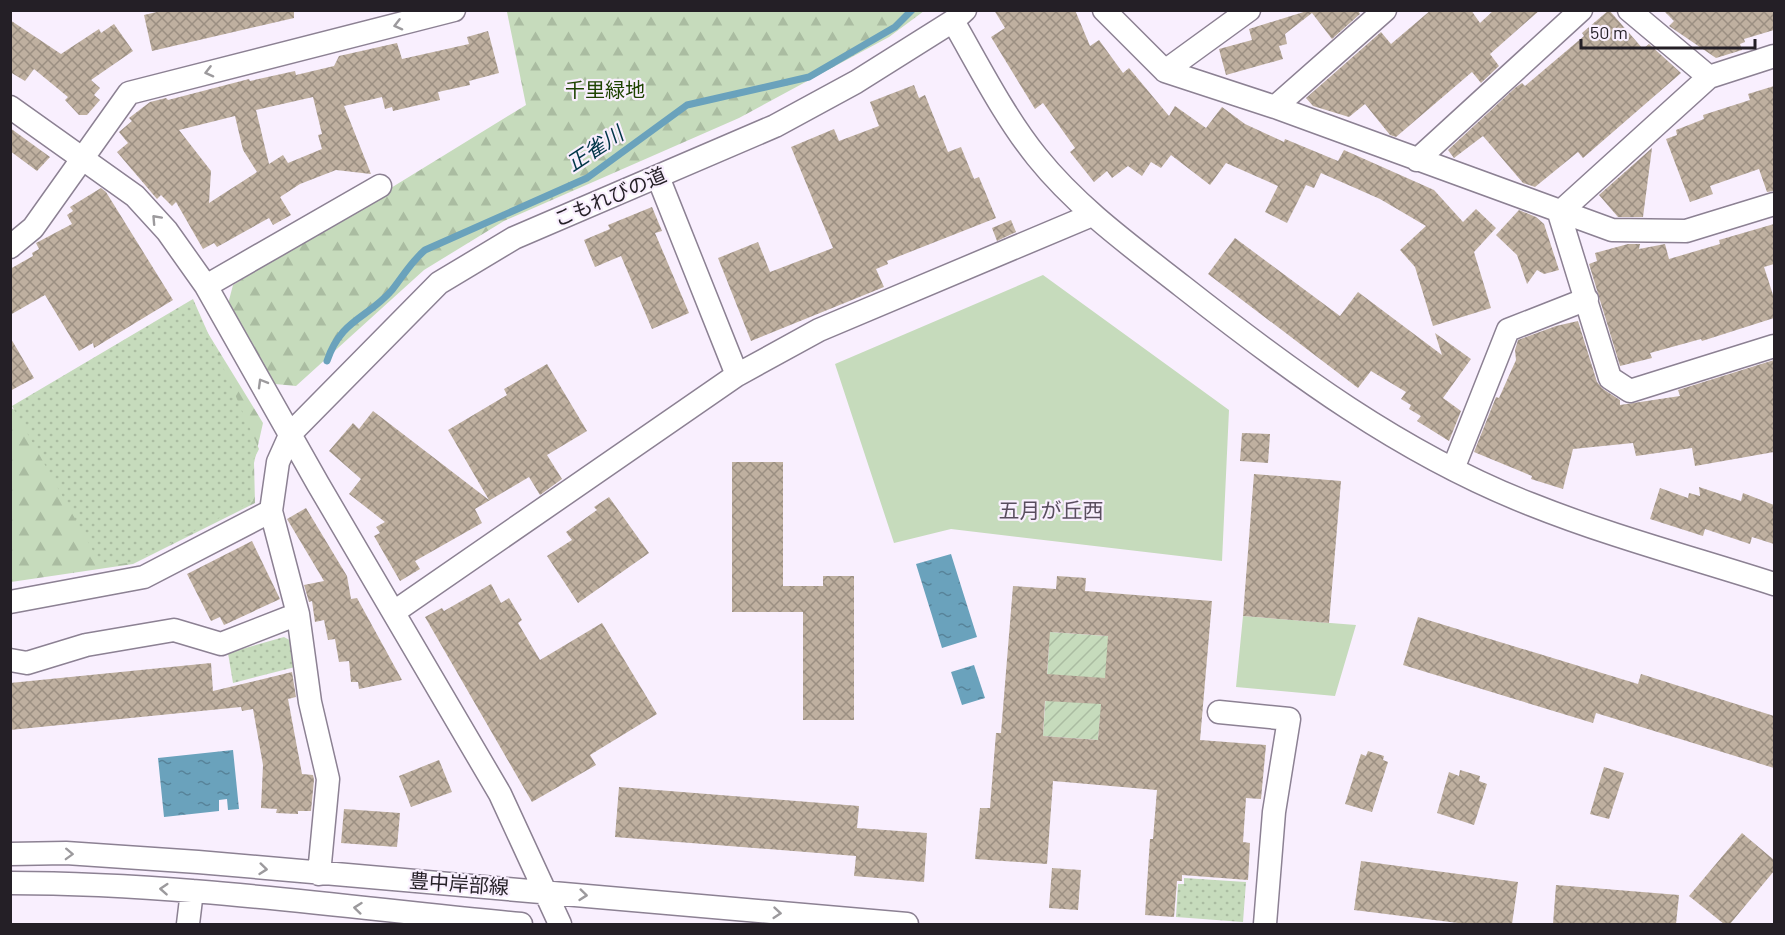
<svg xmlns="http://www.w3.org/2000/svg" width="1785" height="935" font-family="Barlow,'Noto Sans JP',sans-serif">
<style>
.grass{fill:#c6dbbc}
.forest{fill:url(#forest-firs)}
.park{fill:url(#park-dots)}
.garden{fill:url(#garden-furrows)}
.water{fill:url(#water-ripples)}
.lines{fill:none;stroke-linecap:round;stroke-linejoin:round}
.stream{stroke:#6aa2bc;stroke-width:7}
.building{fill:url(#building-cross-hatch);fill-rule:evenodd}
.minor-casing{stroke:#8c8193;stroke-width:25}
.minor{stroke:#fff;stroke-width:22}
.oneway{stroke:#9c9a9d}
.labels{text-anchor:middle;stroke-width:4.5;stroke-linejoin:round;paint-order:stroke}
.park-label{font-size:20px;fill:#1e4301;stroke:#f9effe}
.street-label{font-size:20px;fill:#241f26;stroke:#f9effe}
.water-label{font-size:21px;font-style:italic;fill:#003547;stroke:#f9effe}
.neighbourhood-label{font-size:21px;fill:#594e5e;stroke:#f9effe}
</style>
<defs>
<pattern id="forest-firs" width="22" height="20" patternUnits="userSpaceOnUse" patternTransform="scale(1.5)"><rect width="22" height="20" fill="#c6dbbc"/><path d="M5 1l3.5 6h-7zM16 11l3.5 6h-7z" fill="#aabca1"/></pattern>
<pattern id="park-dots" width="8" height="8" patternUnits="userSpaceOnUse" patternTransform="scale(1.5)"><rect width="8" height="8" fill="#c6dbbc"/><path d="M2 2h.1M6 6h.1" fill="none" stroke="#aabca1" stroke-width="1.8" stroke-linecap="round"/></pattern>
<pattern id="garden-furrows" width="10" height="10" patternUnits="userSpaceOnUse" patternTransform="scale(1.5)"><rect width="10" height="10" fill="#c6dbbc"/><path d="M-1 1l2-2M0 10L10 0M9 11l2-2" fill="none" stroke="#aabca1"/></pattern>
<pattern id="water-ripples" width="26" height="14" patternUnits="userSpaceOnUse" patternTransform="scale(1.5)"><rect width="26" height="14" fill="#6aa2bc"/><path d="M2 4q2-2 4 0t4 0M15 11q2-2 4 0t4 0" fill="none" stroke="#578399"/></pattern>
<pattern id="building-cross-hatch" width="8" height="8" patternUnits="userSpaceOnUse" patternTransform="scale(1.5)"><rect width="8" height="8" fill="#bfb0a0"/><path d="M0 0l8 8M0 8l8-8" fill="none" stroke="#9b8f82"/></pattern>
</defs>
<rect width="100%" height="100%" fill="#f9effe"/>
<path class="grass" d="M1043,275L1229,410L1222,561L951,529L894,543L835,364Z
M1243,616L1356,625L1335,696L1236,687Z"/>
<path class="forest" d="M924,11L889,37L739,118L504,221L424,270L296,386L275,384L228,304L233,285L526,105L507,12Z
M206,330L263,423L254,463L255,503L133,564L11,582V408L59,433Z"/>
<path class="park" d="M193,299L259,449L252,463L253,501L133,562L102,567L12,406Z
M284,637L295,643V667L233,683L228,653Z
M1184,878L1246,882L1243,922L1176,917L1178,884H1184Z"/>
<path class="garden" d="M1022,630L1163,640L1100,719L1098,740L1043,736L1049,647Z"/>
<path class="water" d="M951,554L977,637L942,648L916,564Z
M974,665L985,698L962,705L951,672Z
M233,750L239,809L228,810L227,799L219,800V811L164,817L158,758Z"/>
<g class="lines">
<path class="stream" d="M327,361C341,319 367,319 392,290C403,276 411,262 425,250L587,178L687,105L809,77L895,27L912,10"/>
</g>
<path class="building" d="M165,10H294V18L152,51L144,15Z
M994,10H1075L1090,46L1099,40L1123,73L1129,68L1169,116L1175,106L1206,128L1222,107L1245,124L1284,142L1285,139L1338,161L1344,150L1434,190L1463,222L1476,209L1496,228L1474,252L1491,308L1433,326L1415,267L1400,250L1426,226L1380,199L1321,173L1314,188L1306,185L1287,223L1265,212L1278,186L1226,163L1210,185L1171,155L1161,168L1151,162L1142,176L1128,166L1112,178L1107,171L1094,182L1070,152L1075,148L1043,103L1035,109L991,37L1005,28Z
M1310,10H1358L1360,14L1332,39L1312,13L1285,34L1287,44L1279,46L1283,59L1226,75L1219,49L1252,40L1249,29Z
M1431,10H1471L1480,23L1494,10H1540L1490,54L1499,66L1481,83L1472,72L1396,137L1390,135L1365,104L1349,117L1313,106L1306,98L1381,32L1391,44Z
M1609,10L1643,49L1649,44L1681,73L1583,158L1578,152L1535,187L1523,183L1483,136L1454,158L1448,150L1516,87L1522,83L1525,86L1584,36L1582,33Z
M1663,10H1774V30L1744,39L1745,42L1740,44L1742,50L1716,58L1669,26L1674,21Z
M10,20L61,54L99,29L101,33L114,24L133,51L91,80L100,88L94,95L100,100L87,115H79L65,100L68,97L34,69L25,81L10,72Z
M488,31L499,73L469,81L470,85L438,92L440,100L393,111L392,107L385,109L382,97L344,106L371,174L336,170L300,184L280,197L291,215L273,225L269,218L217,247L214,243L203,249L176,202L172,206L161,195L157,199L117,152L128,143L119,132L132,121L129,118L150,102L166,98L168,100L249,79L250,81L295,71L296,75L334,66L339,56L397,43L402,59L469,44L467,37ZM313,97L322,134L318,135L322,149L288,163L283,155L269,164L256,110ZM235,116L243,150L257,172L209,203L211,171L179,130Z
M914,85L919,98L925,95L948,152L961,147L974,179L979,177L996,218L887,261L888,264L876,269L884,287L751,341L718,258L758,242L770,272L833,248L791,147L834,129L839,141L879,126L870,102Z
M1774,86V191L1767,192L1759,169L1710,186L1713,194L1690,202L1666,139L1677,135L1676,130L1704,119L1703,115L1750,100L1748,94Z
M10,128L50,157L37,171L10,151Z
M1652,148L1643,217H1618L1599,195Z
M101,188L106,192L173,300L94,348L93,343L79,351L45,295L10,315V269L33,256L32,253L39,249L36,243L72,224L67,215L73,211L70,207Z
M652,207L662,231L655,233L689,313L652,329L621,256L595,267L584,240L610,229L608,225Z
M1519,210L1536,217L1544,224L1559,270L1544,274L1537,270L1527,284L1517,255L1496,235Z
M1011,220L1016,232L997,241L992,228Z
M1774,224V264L1764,267L1774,298V318L1702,341L1701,339L1650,353L1652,358L1620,366L1589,264L1597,261L1595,253L1628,244H1640L1639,249L1665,244L1669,259L1720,244L1719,240Z
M1235,238L1340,316L1358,292L1442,355L1435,333L1471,359L1443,398L1461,411L1449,441L1417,421L1421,416L1409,409L1411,405L1401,399L1406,392L1371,371L1358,388L1208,274Z
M1578,321L1597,382L1603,389L1620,400V405L1680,396L1678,390L1774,360V452L1695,466L1692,448L1636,456L1633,443L1573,449L1563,489L1531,479L1532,476L1474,452L1496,397L1499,398L1516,360L1515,350L1518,340L1556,326Z
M10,337L34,378L10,391Z
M547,364L587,431L547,455L562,479L540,495L529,477L475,509L482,523L415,561L420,569L400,581L374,536L380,533L376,527L385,522L349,494L361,479L329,451L353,423L359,429L373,411L489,500L448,430L507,395L504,389Z
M1242,433L1270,434L1268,463L1240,461Z
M732,462H783V586H823V576H854V720H803V612H732Z
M1254,474L1341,481L1329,623L1243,616Z
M1699,487L1741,501L1743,493L1774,505V544L1752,537L1750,544L1705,529L1703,536L1650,519L1660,488L1688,498L1689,493L1700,496Z
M609,497L649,553L578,603L547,556L572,540L566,532L597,510L594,507Z
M306,508L347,576L351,599L357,598L402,680L359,689L358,682H351L349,661L339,662L335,639L328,640L324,620L315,622L312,601L309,602L304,585L324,581L287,519Z
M252,541L280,599L224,625L220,617L211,621L187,574Z
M1057,576L1086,578L1085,591L1212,601L1200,740L1266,745L1261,799L1246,798L1243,842L1250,843L1248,880L1182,875V881H1177L1174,917L1145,915L1150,839H1153L1157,790L1053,781L1047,864L975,859L980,808H990L996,733H1001L1013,586L1056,589ZM1050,632L1108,636L1105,678L1047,674ZM1045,701L1101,704L1098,740L1043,736Z
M491,584L501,603L509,598L522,620L518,623L540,660L602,623L657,714L590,755L596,765L532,802L425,617L442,608L444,611Z
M1418,617L1638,684L1641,674L1774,716V768L1596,713L1593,723L1403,665Z
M211,663L213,691L292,672L296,697L288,699L302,774L313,775L314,780L311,811H298V814L276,813L277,809L261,808L263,765L253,709L242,711L241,707L10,730V683Z
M1368,751L1384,756L1383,760L1388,762L1372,812L1345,804L1361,754L1366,756Z
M439,760L452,792L411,807L399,776Z
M1604,767L1624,773L1609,819L1590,814Z
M1460,770L1480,776L1479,781L1487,784L1474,825L1437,813L1449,772L1459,776Z
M619,787L859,806L857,828L927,833L924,882L854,876L856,856L615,837Z
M344,809L400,813L397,847L341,843Z
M1742,833L1774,860V871L1730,924H1724L1689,896Z
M1361,861L1518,882L1512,924H1466L1354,910Z
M1052,868L1081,870L1078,910L1049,908Z
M1556,885L1679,895L1676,924H1553Z"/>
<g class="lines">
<g class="minor-casing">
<path id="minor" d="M1104,10L1165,71L1275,107L1612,230L1686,231L1774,204
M1629,10L1709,77
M953,21C979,66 1004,116 1037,157C1078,208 1131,246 1182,286C1290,371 1402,454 1530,504C1610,536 1693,558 1774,584
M1774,56L1709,77L1559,213L1610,378L1630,391L1774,346
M1165,71L1249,10
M10,107L135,196L167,231L206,286L318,484L500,794L560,924
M1275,107L1385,10
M1417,160L1581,10
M658,177L737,375
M10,247L33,228L129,93L454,10
M206,286L380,186
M1453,469L1508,330L1587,299
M10,602L144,577L271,511
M394,612L737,375L819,330L1092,215
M10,660L27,663L86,645L174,630L221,644L298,614
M1219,712L1289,719L1274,812L1265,924
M10,854L66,853L198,862L907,924
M319,874L328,779L310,702L298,614L271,511L278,462L291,433L439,283L514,238L775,126L856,82L953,21L965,10
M10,883C181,883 351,908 521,924
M188,924L192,891"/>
</g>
<use href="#minor" class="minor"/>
</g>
<defs><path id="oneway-chevron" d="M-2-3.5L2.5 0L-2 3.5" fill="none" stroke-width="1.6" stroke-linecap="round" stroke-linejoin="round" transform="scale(1.5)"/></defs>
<g class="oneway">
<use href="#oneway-chevron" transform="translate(398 25) rotate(166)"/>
<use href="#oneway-chevron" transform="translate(209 72) rotate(166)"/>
<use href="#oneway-chevron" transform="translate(156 219) rotate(-133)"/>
<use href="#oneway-chevron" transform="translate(262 383) rotate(-120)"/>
<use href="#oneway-chevron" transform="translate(69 854) rotate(2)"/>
<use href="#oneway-chevron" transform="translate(263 869) rotate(6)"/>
<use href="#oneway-chevron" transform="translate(164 889) rotate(-176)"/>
<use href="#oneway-chevron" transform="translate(583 895) rotate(6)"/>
<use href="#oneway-chevron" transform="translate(358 908) rotate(-174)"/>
<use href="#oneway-chevron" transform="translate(777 913) rotate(5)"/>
</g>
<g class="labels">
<g class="park-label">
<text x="605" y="97">千里緑地</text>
</g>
<g class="street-label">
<text transform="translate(610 197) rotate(-23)" y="7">こもれびの道</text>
<text transform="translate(459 884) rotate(4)" y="7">豊中岸部線</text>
</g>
<g class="water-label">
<text transform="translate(595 149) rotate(-33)" y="7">正雀川</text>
</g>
<g class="neighbourhood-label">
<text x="1051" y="518">五月が丘西</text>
</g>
</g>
<rect width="1785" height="935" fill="none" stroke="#241f26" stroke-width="24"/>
<path d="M1581 39v9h174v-9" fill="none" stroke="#241f26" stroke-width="3"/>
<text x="1590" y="39" font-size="18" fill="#241f26" stroke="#f9effe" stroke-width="4.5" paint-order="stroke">50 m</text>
</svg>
